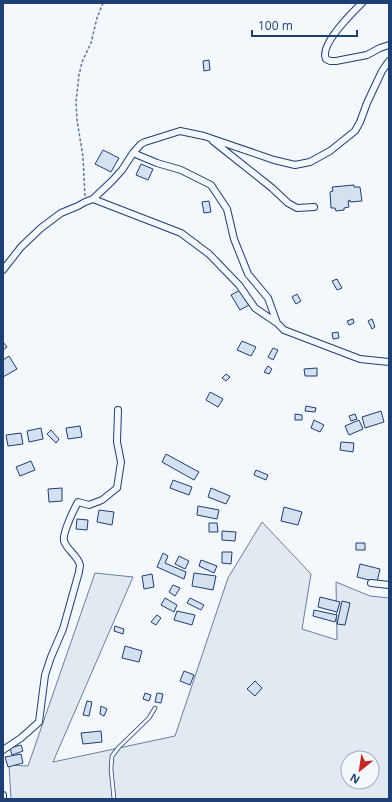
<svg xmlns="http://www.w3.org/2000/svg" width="392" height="802" font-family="'Open Sans',sans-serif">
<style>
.green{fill:#e3e9f0;stroke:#687fa3;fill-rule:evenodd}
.building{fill:#d5e0f0;stroke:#1d3f73}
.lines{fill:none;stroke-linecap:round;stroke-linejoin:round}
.service-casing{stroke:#1d3f73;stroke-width:4.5}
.minor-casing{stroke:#1d3f73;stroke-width:8}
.path{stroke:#5e769c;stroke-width:1.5;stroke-dasharray:3 2;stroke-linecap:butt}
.service{stroke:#f4f7fb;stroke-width:3}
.minor{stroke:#f4f7fb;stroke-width:6}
</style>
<rect width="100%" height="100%" fill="#f4f7fb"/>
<path class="green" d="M262,522L311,574L302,629L337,640L336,582L370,596L389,598V799H11L9,765L28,766L95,573L133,577L53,762L175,736L228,578ZM348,758H372V782H348Z"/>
<path class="building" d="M209,60L210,70L204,71L203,61Z
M103,150L119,158L111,172L95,164Z
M141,164L153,169L148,180L136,175Z
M354,185V187H360L362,201L350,202V200L348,201L349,207L344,208V210L336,211L335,208H331L330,192L333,191L332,187Z
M209,201L211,212L204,213L202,202Z
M337,279L342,288L337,290L332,281Z
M240,290L249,305L240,310L231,295Z
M297,294L301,301L296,304L292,297Z
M353,319L354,323L349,325L347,321Z
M372,319L375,327L372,329L368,321Z
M338,332L339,338L333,339L332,333Z
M242,341L256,347L251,356L237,350Z
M3,342L7,347L3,350Z
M273,348L278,350L273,360L268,357Z
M9,356L17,369L3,377V360Z
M268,366L272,369L269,374L264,372Z
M317,368V376H305L304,369Z
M226,374L230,377L226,381L222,378Z
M210,392L223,399L218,407L206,400Z
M306,406L316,408L315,412L305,411Z
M381,411L384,422L365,428L362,417Z
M295,414L302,415V420H295Z
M355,414L357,419L351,421L349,416Z
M314,420L324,425L320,432L311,428Z
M359,420L363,429L349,435L345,426Z
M80,426L82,437L68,439L66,428Z
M41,428L43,439L29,442L27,431Z
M51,430L59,439L56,443L47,434Z
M21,433L23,444L8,446L6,435Z
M341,442L354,443L353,452L340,450Z
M166,454L199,472L194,480L162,462Z
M31,461L35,470L20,476L16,467Z
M256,470L268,475L266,480L254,475Z
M173,480L192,487L189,495L170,488Z
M62,488V501L49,502L48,489Z
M211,488L230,496L226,504L208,497Z
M198,506L219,510L217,519L197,515Z
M284,507L302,512L298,525L281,521Z
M99,510L114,512L112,525L97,522Z
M77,519L88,520L87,530L76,529Z
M209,523H217L218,532H209Z
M222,531L236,532L235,541L222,540Z
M356,543H365V550H356Z
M222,552H232L231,564L222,563Z
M163,553L168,556L165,563L186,572L184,579L157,567Z
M179,556L189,561L185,569L175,564Z
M201,560L217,566L214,573L199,566Z
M360,564L380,569L377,582L357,577Z
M194,573L216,576L213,590L192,586Z
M152,574L154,587L144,589L142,576Z
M173,585L180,588L175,596L169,592Z
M320,597L340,602L337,612L318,607Z
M165,598L177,605L174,612L161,605Z
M190,598L204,605L201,610L187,603Z
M342,601L350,603L345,625L337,624Z
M314,610L337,615L335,622L313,616Z
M177,611L195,615L192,625L174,620Z
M157,615L161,618L156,625L151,622Z
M115,626L124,629L123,634L114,631Z
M125,646L142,651L139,662L122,658Z
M184,671L194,675L190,685L180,681Z
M255,681L262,688L255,696L247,689Z
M145,693L151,695L149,701L143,699Z
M157,693L163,694L161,703L155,702Z
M87,701L92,702L89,716L83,715Z
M101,706L107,709L104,716L100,714Z
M101,731L102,742L83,744L81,733Z
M21,745L23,751L12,755L10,748Z
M21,754L23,763L8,767L5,757Z"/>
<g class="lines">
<g class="service-casing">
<path id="service" d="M114,799L111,769L112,756L119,747L149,718L155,708"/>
</g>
<g class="minor-casing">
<path id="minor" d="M362,3C353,12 319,45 326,59L330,61H336L367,55L380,48L389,45
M213,141L272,188L288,203L297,208L314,207
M133,153L157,163L181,170L211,185L227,209L234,239L248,274L268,298L277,323
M93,199L181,233L209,254L239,285L255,308L277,323L284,330L360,359L389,362
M3,270L21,247L41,228L61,213L78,206L85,202L93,199L112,181L122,170L133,153L141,144L145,142L180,131L204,136L274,160L295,165L310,162L330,151L355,131L360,122L367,103L382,71L389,61
M371,583L389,585
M3,750L21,738L39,722L45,675L51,657L63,629L79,572C79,569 80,567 80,565C78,556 67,550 64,541C62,534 74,509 78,502L89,505L102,500L117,488L121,462L117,442L118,410
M3,795V799"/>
</g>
<path class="path" d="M85,196L83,157L77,120L76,102L79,75L82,62L91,43L97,18L103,3"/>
<use href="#service" class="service"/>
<use href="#minor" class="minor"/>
</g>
<rect width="392" height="802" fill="none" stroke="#1d3f73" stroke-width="8"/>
<g transform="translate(360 770) rotate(210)"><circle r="19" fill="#f4f7fb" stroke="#9eadc5"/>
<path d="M0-3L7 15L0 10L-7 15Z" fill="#c62828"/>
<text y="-6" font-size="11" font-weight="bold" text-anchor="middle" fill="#1d3f73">N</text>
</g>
<path d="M252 30v6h105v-6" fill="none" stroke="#1d3f73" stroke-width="2"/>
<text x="258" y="30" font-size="12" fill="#1d3f73" stroke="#f4f7fb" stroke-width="3" paint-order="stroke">100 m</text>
</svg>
